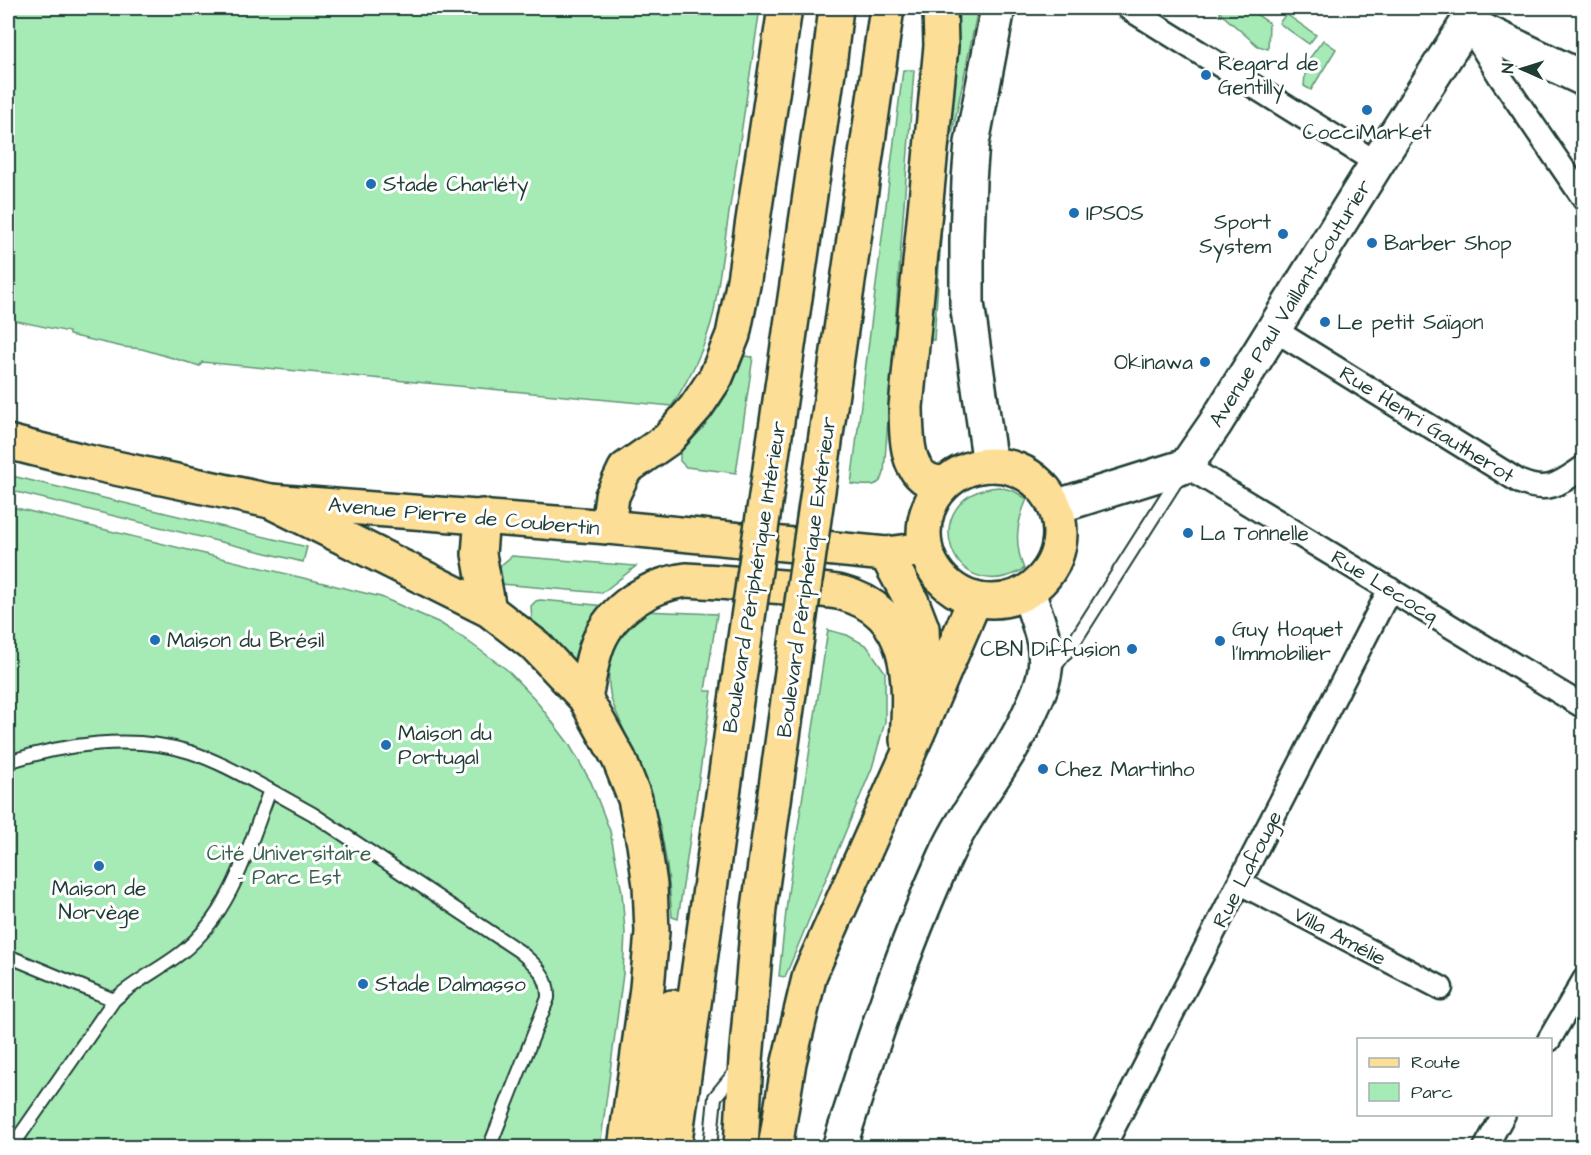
<svg xmlns="http://www.w3.org/2000/svg" width="1591" height="1155" font-family="'Architects Daughter',sans-serif">
<style>
.green{fill:#a6ebb6;stroke:#629475;stroke-width:1.5}
.lines{fill:none;stroke-linecap:round;stroke-linejoin:round}
.lane-casing{stroke:#1f3d34;stroke-width:16}
.street-casing{stroke:#1f3d34;stroke-width:27}
.secondary-casing{stroke:#1f3d34;stroke-width:38}
.primary-casing{stroke:#1f3d34;stroke-width:38}
.highway-casing{stroke:#1f3d34;stroke-width:38}
.lane{stroke:#fff;stroke-width:12}
.street{stroke:#fff;stroke-width:22}
.secondary{stroke:#fff;stroke-width:33}
.primary{stroke:#fdde96;stroke-width:33}
.highway{stroke:#fdde96;stroke-width:33}
.highway-bridge-casing{stroke:#1f3d34;stroke-width:38;stroke-linecap:butt}
.highway-bridge{stroke:#fdde96;stroke-width:33}
.poi-dot{fill:#1f6fb2;stroke:#fff;stroke-width:2}
.labels{text-anchor:middle;stroke-width:6;stroke-linejoin:round;paint-order:stroke}
.poi-label{font-size:21px;fill:#1f3d34;stroke:#fff;text-anchor:start}
.street-label{font-size:21px;fill:#1f3d34;stroke:#fff}
.park-label{font-size:21px;fill:#3a604e;stroke:#fff}
</style>
<rect width="100%" height="100%" fill="#fff"/>
<filter id="ink" filterUnits="userSpaceOnUse"><feTurbulence type="fractalNoise" baseFrequency=".0167" numOctaves="2"/><feDisplacementMap in="SourceGraphic" scale="12" xChannelSelector="R" yChannelSelector="G"/><feConvolveMatrix kernelMatrix="1 2 1 2 8 2 1 2 1" color-interpolation-filters="sRGB"/></filter>
<g filter="url(#ink)">
<path class="green" d="M8,8H760L714,312C705,349 691,375 672,406L202,362L200,366L142,349L123,347L69,335V332L8,319Z
M952,8H978L946,164L934,340L928,339Z
M1220,8H1247L1269,23L1268,49L1258,46L1220,13Z
M1286,14L1316,35L1309,44L1279,23Z
M1323,40L1336,49L1311,90L1304,86L1306,63Z
M903,70H914L884,473C880,490 865,485 851,484Z
M744,356L753,357L736,473L686,467L680,461V452C708,425 732,394 744,356Z
M8,475L307,547L303,562L8,490Z
M999,487L1014,491L1027,499C1016,524 1014,544 1024,569C948,612 914,493 999,487Z
M8,506L381,597L440,623L462,637L506,669L534,698L569,744L591,782L610,831L622,892L625,932L623,974L600,1147L8,1148Z
M512,556L636,566L602,593L501,584L499,578L500,566Z
M540,600L607,606L581,671L532,621L531,606L536,601Z
M643,611L717,614L705,691H712L678,919L672,917C669,880 666,843 654,807C643,770 625,735 611,699C604,664 613,633 643,611Z
M828,630L847,635L867,646L885,672V722L872,768L785,977L779,976L788,893Z"/>
<g class="lines">
<g class="lane-casing">
<path id="lane" d="M1053,669L1074,642L1180,475
M8,762C64,744 132,734 190,752C218,761 244,776 270,790C248,848 232,913 181,953C159,970 135,981 114,1000L11,1148
M270,790L313,814L519,951C535,964 549,976 548,998L489,1148
M8,956L114,1000
M710,1148L715,1097L737,1070"/>
</g>
<g class="street-casing">
<path id="street" d="M1128,8L1377,163
M1460,8L1467,23L1499,75L1584,199
M1273,329L1520,482C1549,494 1560,483 1584,467
M1186,466L1584,707
M1240,883L1441,988
M1549,1040L1584,980
M1103,1148L1390,589
M1485,1148L1504,1114"/>
</g>
<g class="secondary-casing">
<path id="secondary" d="M990,465L967,303V240L969,180L972,143L998,8
M1055,507L1186,466L1215,424L1377,163L1467,23L1584,79
M839,1148C870,1050 902,951 945,857C968,806 1007,764 1030,712C1036,699 1043,685 1045,670C1049,644 1035,615 1028,591"/>
</g>
<g class="primary-casing">
<path id="primary" d="M8,442L83,461L270,501L608,527L886,554L925,549
M924 533a68 68 0 1 1 136 0a68 68 0 1 1-136 0Z"/>
</g>
<g class="highway-casing">
<path id="highway" d="M940,8L941,46L906,407C907,437 904,484 945,483
M774,442L830,58L836,8
M824,449L887,8
M270,501L489,610L537,647L585,698L619,759L635,799L644,844L650,885L652,932L647,988L625,1148
M482,516L479,554L489,610
M608,527L612,496L625,469L668,439L696,407L716,377L733,335L744,280L785,8
M886,554L912,602L922,628L924,680
M585,698C589,680 591,660 598,643C612,608 650,585 686,580C723,582 759,585 796,588C811,590 827,589 842,593C913,612 911,679 907,740
M649,1125L672,1007
M674,1148L742,658
M741,1148L746,1060L759,908L793,665
M775,1148L789,1062L810,974L923,721L975,599"/>
</g>
<use href="#lane" class="lane"/>
<use href="#street" class="street"/>
<use href="#secondary" class="secondary"/>
<use href="#primary" class="primary"/>
<use href="#highway" class="highway"/>
<g class="highway-bridge-casing">
<path id="highway-bridge" d="M742,658L774,442
M793,665L824,449"/>
</g>
<use href="#highway-bridge" class="highway-bridge"/>
</g>
</g>
<g class="poi-dot">
<circle cx="1206" cy="75" r="6"/>
<circle cx="1367" cy="110" r="6"/>
<circle cx="371" cy="184" r="6"/>
<circle cx="1074" cy="213" r="6"/>
<circle cx="1283" cy="234" r="6"/>
<circle cx="1372" cy="243" r="6"/>
<circle cx="1325" cy="322" r="6"/>
<circle cx="1205" cy="362" r="6"/>
<circle cx="1188" cy="533" r="6"/>
<circle cx="155" cy="640" r="6"/>
<circle cx="1220" cy="641" r="6"/>
<circle cx="1132" cy="649" r="6"/>
<circle cx="386" cy="745" r="6"/>
<circle cx="1043" cy="769" r="6"/>
<circle cx="99" cy="866" r="6"/>
<circle cx="363" cy="984" r="6"/>
</g>
<g class="labels">
<g class="poi-label">
<text x="1218" y="70">Regard de<tspan x="1218" dy="24">Gentilly</tspan></text>
<text x="1367" y="139" text-anchor="middle">CocciMarket</text>
<text x="383" y="191">Stade Charléty</text>
<text x="1086" y="220">IPSOS</text>
<text x="1271" y="229" text-anchor="end">Sport<tspan x="1271" dy="24">System</tspan></text>
<text x="1384" y="250">Barber Shop</text>
<text x="1337" y="329">Le petit Saïgon</text>
<text x="1193" y="369" text-anchor="end">Okinawa</text>
<text x="1200" y="540">La Tonnelle</text>
<text x="1232" y="636">Guy Hoquet<tspan x="1232" dy="24">l'Immobilier</tspan></text>
<text x="167" y="647">Maison du Brésil</text>
<text x="1120" y="656" text-anchor="end">CBN Diffusion</text>
<text x="398" y="740">Maison du<tspan x="398" dy="24">Portugal</tspan></text>
<text x="1055" y="776">Chez Martinho</text>
<text x="99" y="895" text-anchor="middle">Maison de<tspan x="99" dy="24">Norvège</tspan></text>
<text x="375" y="991">Stade Dalmasso</text>
</g>
<g class="street-label">
<text transform="translate(1290 303) rotate(-58)" y="7">Avenue Paul Vaillant-Couturier</text>
<text transform="translate(1427 424) rotate(32)" y="7">Rue Henri Gautherot</text>
<text transform="translate(464 516) rotate(5)" y="7">Avenue Pierre de Coubertin</text>
<text transform="translate(754 577) rotate(-81)" y="7">Boulevard Périphérique Intérieur</text>
<text transform="translate(806 577) rotate(-82)" y="7">Boulevard Périphérique Extérieur</text>
<text transform="translate(1385 586) rotate(31)" y="7">Rue Lecocq</text>
<text transform="translate(1247 869) rotate(-63)" y="7">Rue Lafouge</text>
<text transform="translate(1340 936) rotate(28)" y="7">Villa Amélie</text>
</g>
<g class="park-label">
<text x="289" y="860">Cité Universitaire<tspan x="289" dy="24">- Parc Est</tspan></text>
</g>
</g>
<rect width="1591" height="1155" fill="none" stroke="#fff" stroke-width="30"/>
<rect x="15" y="15" width="1561" height="1125" fill="none" stroke="#1f3d34" stroke-width="2" filter="url(#ink)"/>
<rect x="1357" y="1038" width="195" height="78" fill="#ffffff" stroke="#a5b1ae" stroke-width="1.5"/>
<rect x="1369" y="1058" width="30" height="9" fill="#fdde96" stroke="#a5b1ae" stroke-width="1.5"/>
<text x="1411" y="1068" font-size="18" fill="#1f3d34">Route</text>
<rect x="1369" y="1083" width="30" height="18" fill="#a6ebb6" stroke="#a5b1ae" stroke-width="1.5"/>
<text x="1411" y="1098" font-size="18" fill="#1f3d34">Parc</text>
<g transform="translate(1522 69) rotate(273)" stroke="#ffffff" stroke-width="4.5" paint-order="stroke">
<path d="M0-4.5L10 22L0 15L-10 22Z" fill="#1f3d34"/>
<text y="-9" font-size="16" font-weight="bold" text-anchor="middle" fill="#1f3d34">N</text>
</g>
</svg>
